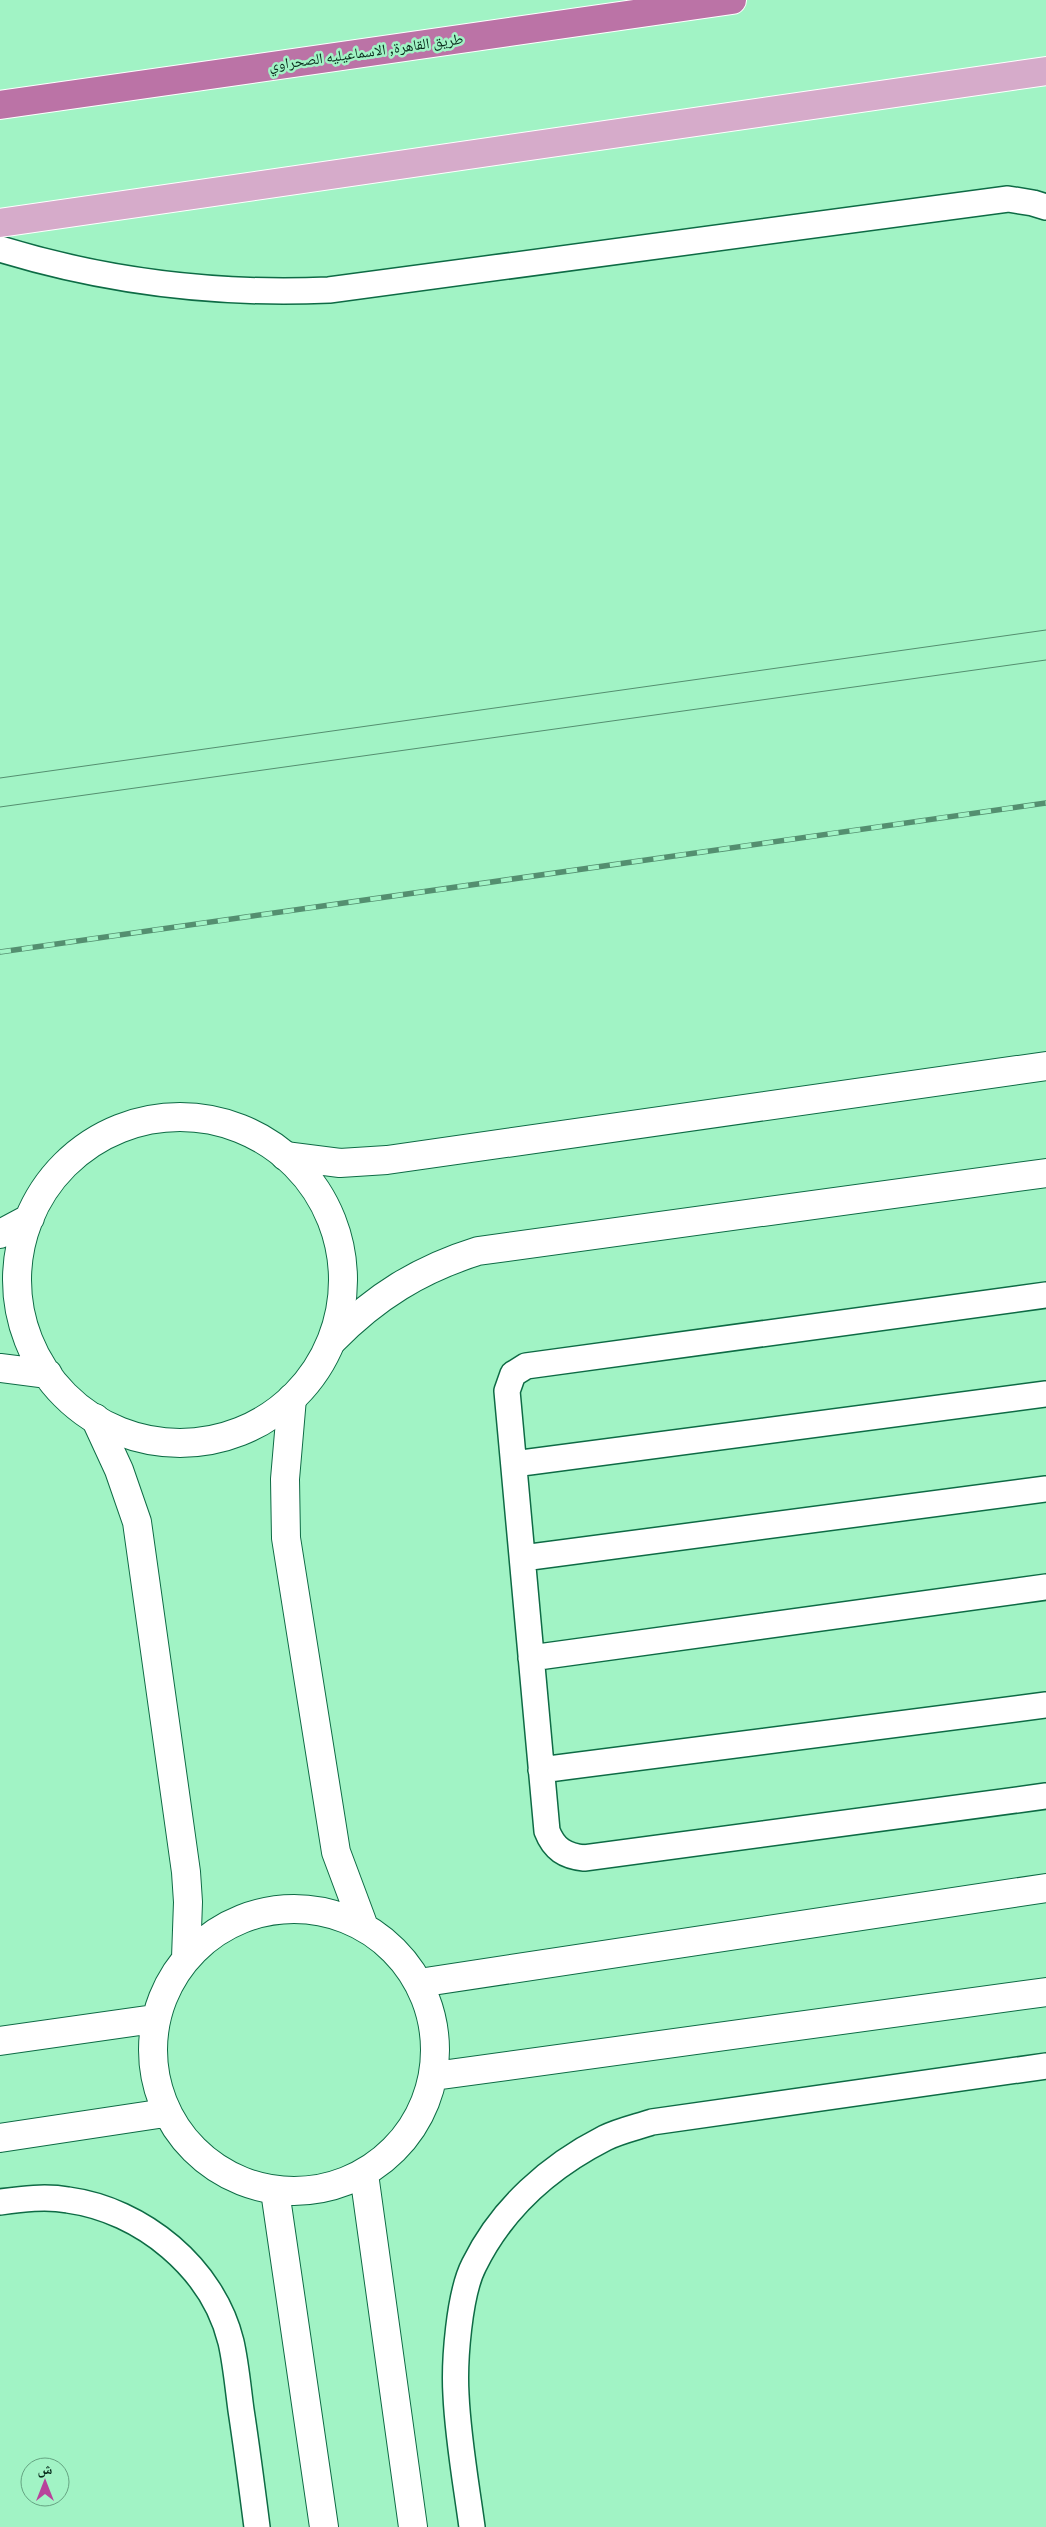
<svg xmlns="http://www.w3.org/2000/svg" width="1046" height="2527" font-family="'Source Serif 4','Noto Naskh Arabic',serif">
<style>
.lines{fill:none;stroke-linecap:round;stroke-linejoin:round}
.service-casing{stroke:#0e6b45;stroke-width:28}
.minor-casing{stroke:#0e6b45;stroke-width:30}
.tertiary-casing{stroke:#0e6b45;stroke-width:30}
.primary-casing{stroke:#fff;stroke-width:30}
.motorway-casing{stroke:#fff;stroke-width:30}
.service{stroke:#fff;stroke-width:25}
.minor{stroke:#fff;stroke-width:28}
.tertiary{stroke:#fff;stroke-width:28}
.primary{stroke:#d6abca;stroke-width:28}
.motorway{stroke:#bb73a6;stroke-width:28}
.tram{stroke:#548f70;stroke-width:1}
.rail-casing{stroke:#548f70;stroke-width:5.5}
.rail{stroke:#a1f3c5;stroke-width:4;stroke-dasharray:11;stroke-linecap:butt}
.labels{text-anchor:middle;stroke-width:5;stroke-linejoin:round;paint-order:stroke}
.street-label{font-size:15px;fill:#0a2d1d;stroke:#a1f3c5}
</style>
<rect width="100%" height="100%" fill="#a1f3c5"/>
<g class="lines">
<g class="service-casing">
<path id="service" d="M0,249C108,282 216,295 329,290L1008,199L1033,203L1046,207
M1046,1295L526,1366L513,1374L507,1391L547,1831C554,1849 565,1856 584,1858L1046,1796
M514,1464L1046,1394
M523,1558L1046,1489
M531,1658L1046,1587
M541,1770L1046,1705
M0,2202C22,2199 46,2196 68,2200C142,2210 213,2268 231,2342C236,2364 238,2388 241,2410C247,2449 252,2488 257,2527
M472,2527C466,2483 458,2439 456,2395C454,2362 459,2294 474,2265C502,2208 550,2166 605,2138C619,2131 637,2127 652,2122L1046,2066"/>
</g>
<g class="minor-casing">
<path id="minor" d="M285,1156L340,1163L387,1160L1046,1066
M333,1340C375,1297 420,1269 478,1251L1046,1173
M292,1398L285,1479L286,1538L336,1852L364,1927
M95,1418L119,1470L137,1522L186,1872L188,1902L186,1958
M153 2050a141 141 0 1 1 282 0a141 141 0 1 1-282 0Z
M419,1983L1046,1888
M0,2041L154,2019
M434,2076L1046,1992
M0,2138L165,2113
M364,2174L413,2527
M275,2191L324,2527"/>
</g>
<g class="tertiary-casing">
<path id="tertiary" d="M17 1280a163 163 0 1 1 326 0a163 163 0 1 1-326 0Z
M0,1234L30,1218
M0,1368L48,1374"/>
</g>
<g class="primary-casing">
<path id="primary" d="M0,223L1046,71"/>
</g>
<g class="motorway-casing">
<path id="motorway" d="M0,105L732,0"/>
</g>
<use href="#service" class="service"/>
<use href="#minor" class="minor"/>
<use href="#tertiary" class="tertiary"/>
<use href="#primary" class="primary"/>
<use href="#motorway" class="motorway"/>
<path class="tram" d="M0,778L1046,630
M0,807L1046,660"/>
<g class="rail-casing">
<path id="rail" d="M0,952L1046,803"/>
</g>
<use href="#rail" class="rail"/>
</g>
<g class="labels">
<g class="street-label">
<text transform="translate(366 52) rotate(-8)" y="5">طريق القاهرة, الاسماعيليه الصحراوي</text>
</g>
</g>
<g transform="translate(45 2482)"><circle r="24" fill="#a1f3c5" stroke="#65a482"/>
<path d="M0-4L9 19L0 12L-9 19Z" fill="#b8439b"/>
<text y="-8" font-size="14" font-weight="bold" text-anchor="middle" fill="#0a2d1d">ش</text>
</g>
</svg>
